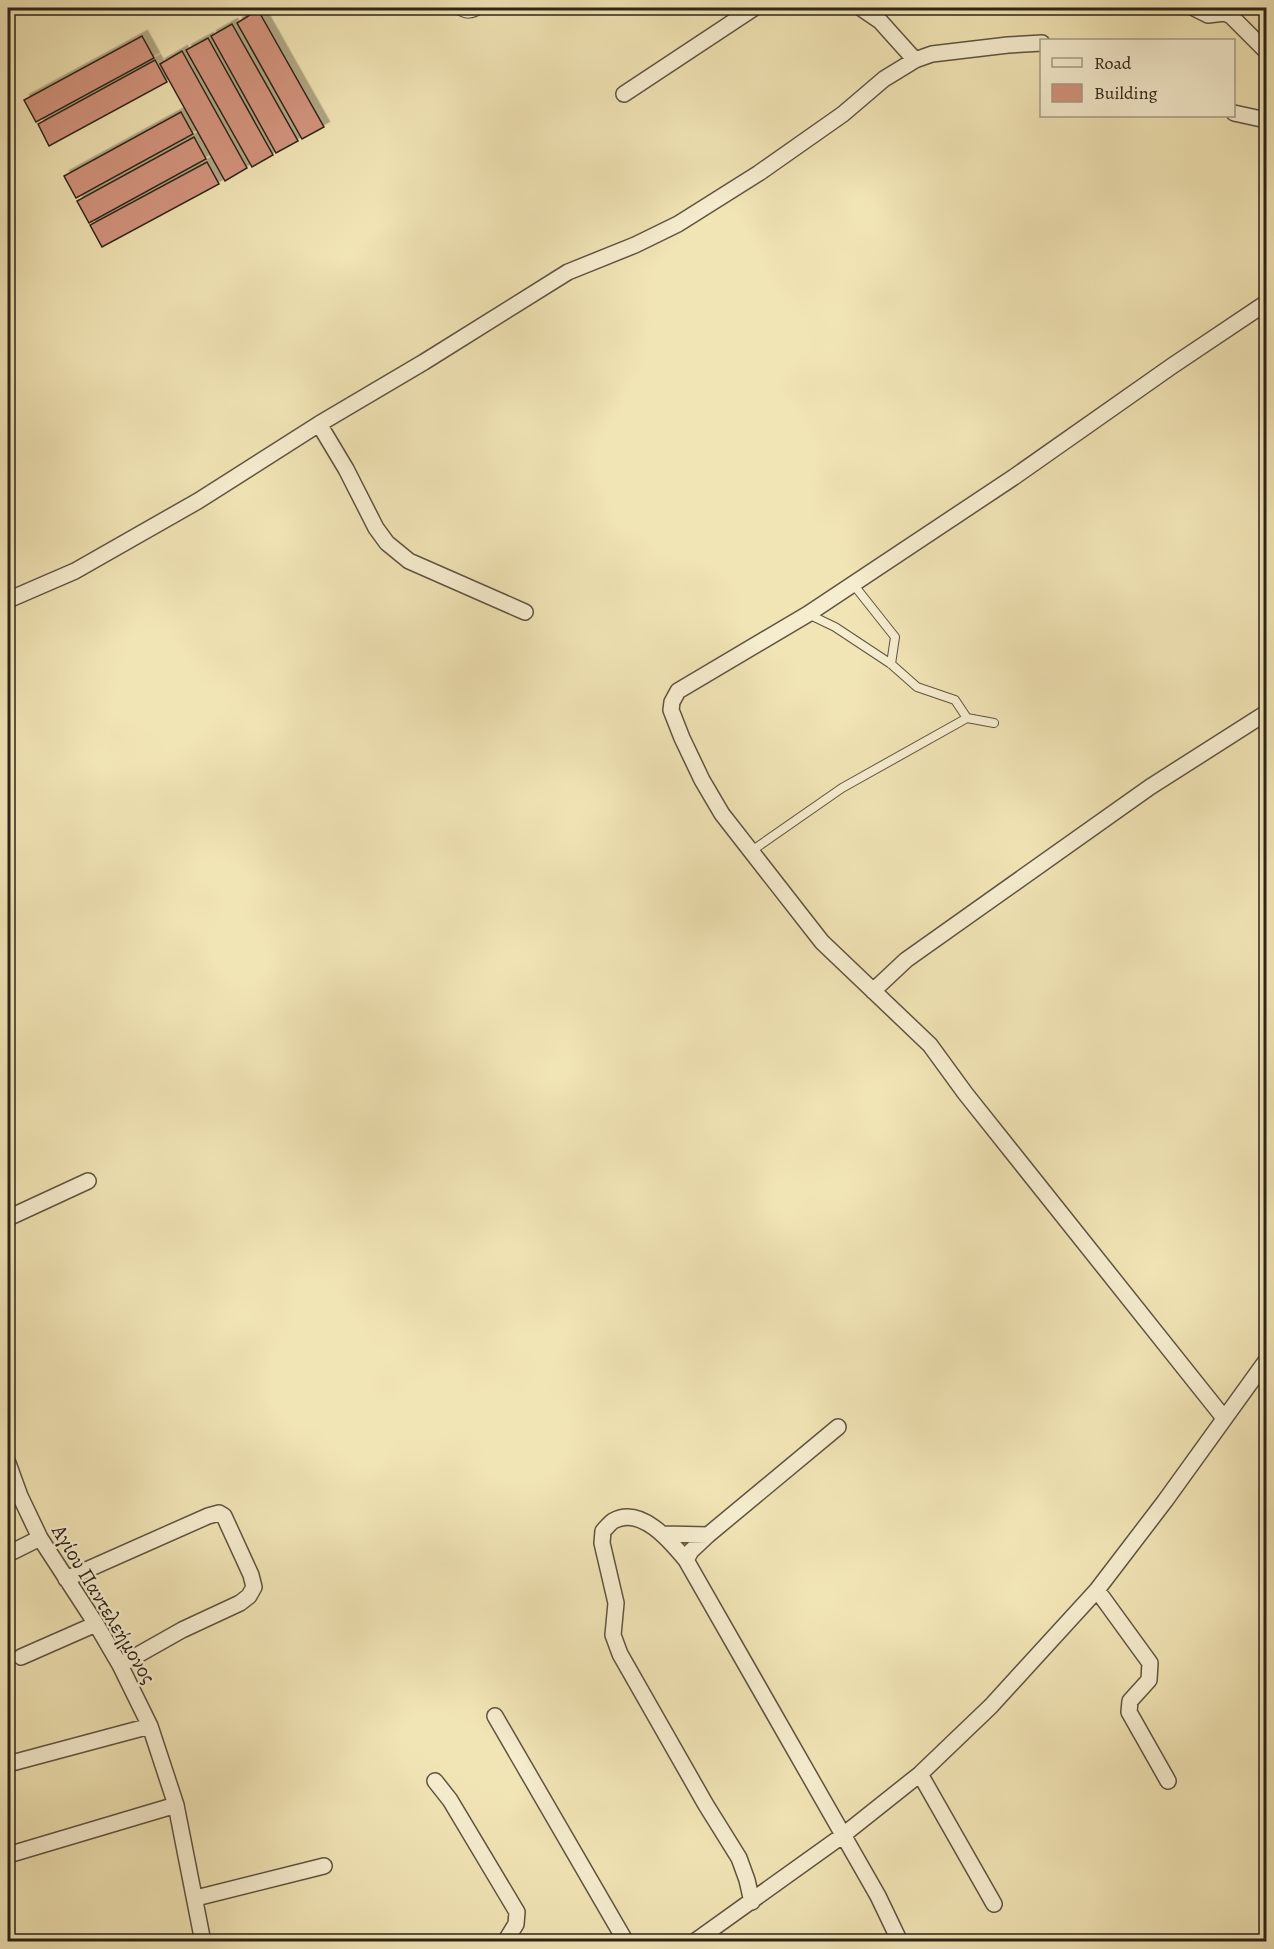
<svg xmlns="http://www.w3.org/2000/svg" width="1274" height="1949" font-family="Alegreya,serif">
<style>
.building{fill:#d3947e;stroke:#2d2419;stroke-width:1.5;filter:url(#shadow)}
.lines{fill:none;stroke-linecap:round;stroke-linejoin:round}
.lane-casing{stroke:#5e5440;stroke-width:10}
.street-casing{stroke:#5e5440;stroke-width:18}
.lane{stroke:#f6edcf;stroke-width:8}
.street{stroke:#f6edcf;stroke-width:15}
.labels{text-anchor:middle;stroke-width:4.5;stroke-linejoin:round;paint-order:stroke}
.street-label{font-size:21px;fill:#2d2419;stroke:#f6edcf}
</style>
<defs>
<filter id="shadow"><feDropShadow dx="5.5" dy="-5.5" stdDeviation="0" flood-color="#0004"/></filter>
</defs>
<rect width="100%" height="100%" fill="#f1e4b5"/>
<filter id="stains"><feTurbulence type="fractalNoise" baseFrequency=".00333" numOctaves="4"/><feColorMatrix values="0 0 0 0 .2 0 0 0 0 .09 0 0 0 0 .02 0 0 0 .5 -.17"/></filter>
<radialGradient id="worn" r=".72"><stop offset=".6" stop-color="#630" stop-opacity="0"/><stop offset="1" stop-color="#630" stop-opacity=".3"/></radialGradient>
<path class="building" d="M258,10L324,127L302,139L237,23Z
M232,24L298,141L276,153L211,36Z
M142,36L154,58L36,122L24,100Z
M208,38L273,155L252,167L186,50Z
M182,51L247,168L225,181L160,64Z
M155,60L167,82L49,146L38,124Z
M181,112L193,134L76,198L64,176Z
M194,137L206,159L89,223L77,201Z
M207,162L219,184L102,247L90,225Z"/>
<g class="lines">
<g class="lane-casing">
<path id="lane" d="M455,8C466,16 472,15 483,8
M853,584L895,637L891,664
M808,614L835,627L891,664L917,687L955,700L967,718
M750,852L842,788L967,718L994,723"/>
</g>
<g class="street-casing">
<path id="street" d="M861,8L880,21L915,60
M1194,8L1208,15L1225,13L1231,16L1266,51
M624,94L754,8
M1234,113L1266,120
M319,424L346,469L376,528L387,543L409,561L525,612
M8,600L75,571L198,501L319,424L424,362L568,272L635,245L678,224L759,173L843,114L884,79L915,60L932,54L1008,45L1042,43
M873,991L906,960L1150,787L1266,713
M8,1218L88,1181
M1224,1418L965,1093L930,1045L822,942L722,814L702,780L682,738L671,710L672,702L678,691L808,614L1014,477L1172,366L1266,303
M838,1427L708,1535L691,1551L686,1560L878,1896L900,1942
M8,1463L20,1496L40,1538L96,1624L120,1665L150,1726L176,1805L203,1942
M664,1534L708,1535
M8,1554L40,1538
M686,1560C671,1542 641,1505 613,1521C610,1523 606,1528 603,1531L602,1543L616,1603L613,1635L620,1654L706,1805L739,1858L747,1880L752,1902
M66,1579L208,1516L219,1513L224,1516L251,1575L254,1587L249,1596L240,1603L182,1630L120,1665
M1097,1590L1150,1663L1149,1680L1130,1701L1129,1712L1168,1781
M21,1657L96,1624
M495,1716L626,1942
M8,1764L150,1726
M920,1774L994,1904
M435,1781L450,1800L517,1912L516,1924L505,1942
M8,1855L176,1805
M196,1898L324,1866
M694,1942L842,1836L920,1774L991,1706L1097,1590L1165,1501L1266,1361"/>
</g>
<use href="#lane" class="lane"/>
<use href="#street" class="street"/>
</g>
<g class="labels">
<g class="street-label">
<text transform="translate(104 1604) rotate(59)" y="7">Αγίου Παντελεήμονος</text>
</g>
</g>
<rect width="1274" height="1949" fill="none" stroke="#f1e4b5" stroke-width="30"/>
<rect x="9" y="9" width="1256" height="1931" fill="none" stroke="#2d2419" stroke-width="3"/>
<rect x="15" y="15" width="1244" height="1919" fill="none" stroke="#2d2419" stroke-width="1.5"/>
<rect x="1040" y="39" width="195" height="78" fill="#f6edcf" stroke="#a69d86" stroke-width="1.5"/>
<rect x="1052" y="58" width="30" height="9" fill="#f6edcf" stroke="#a69d86" stroke-width="1.5"/>
<text x="1094" y="69" font-size="18" fill="#2d2419">Road</text>
<rect x="1052" y="84" width="30" height="18" fill="#d3947e" stroke="#a69d86" stroke-width="1.5"/>
<text x="1094" y="99" font-size="18" fill="#2d2419">Building</text>
<rect width="100%" height="100%" filter="url(#stains)"/>
<rect width="100%" height="100%" fill="url(#worn)"/>
</svg>
